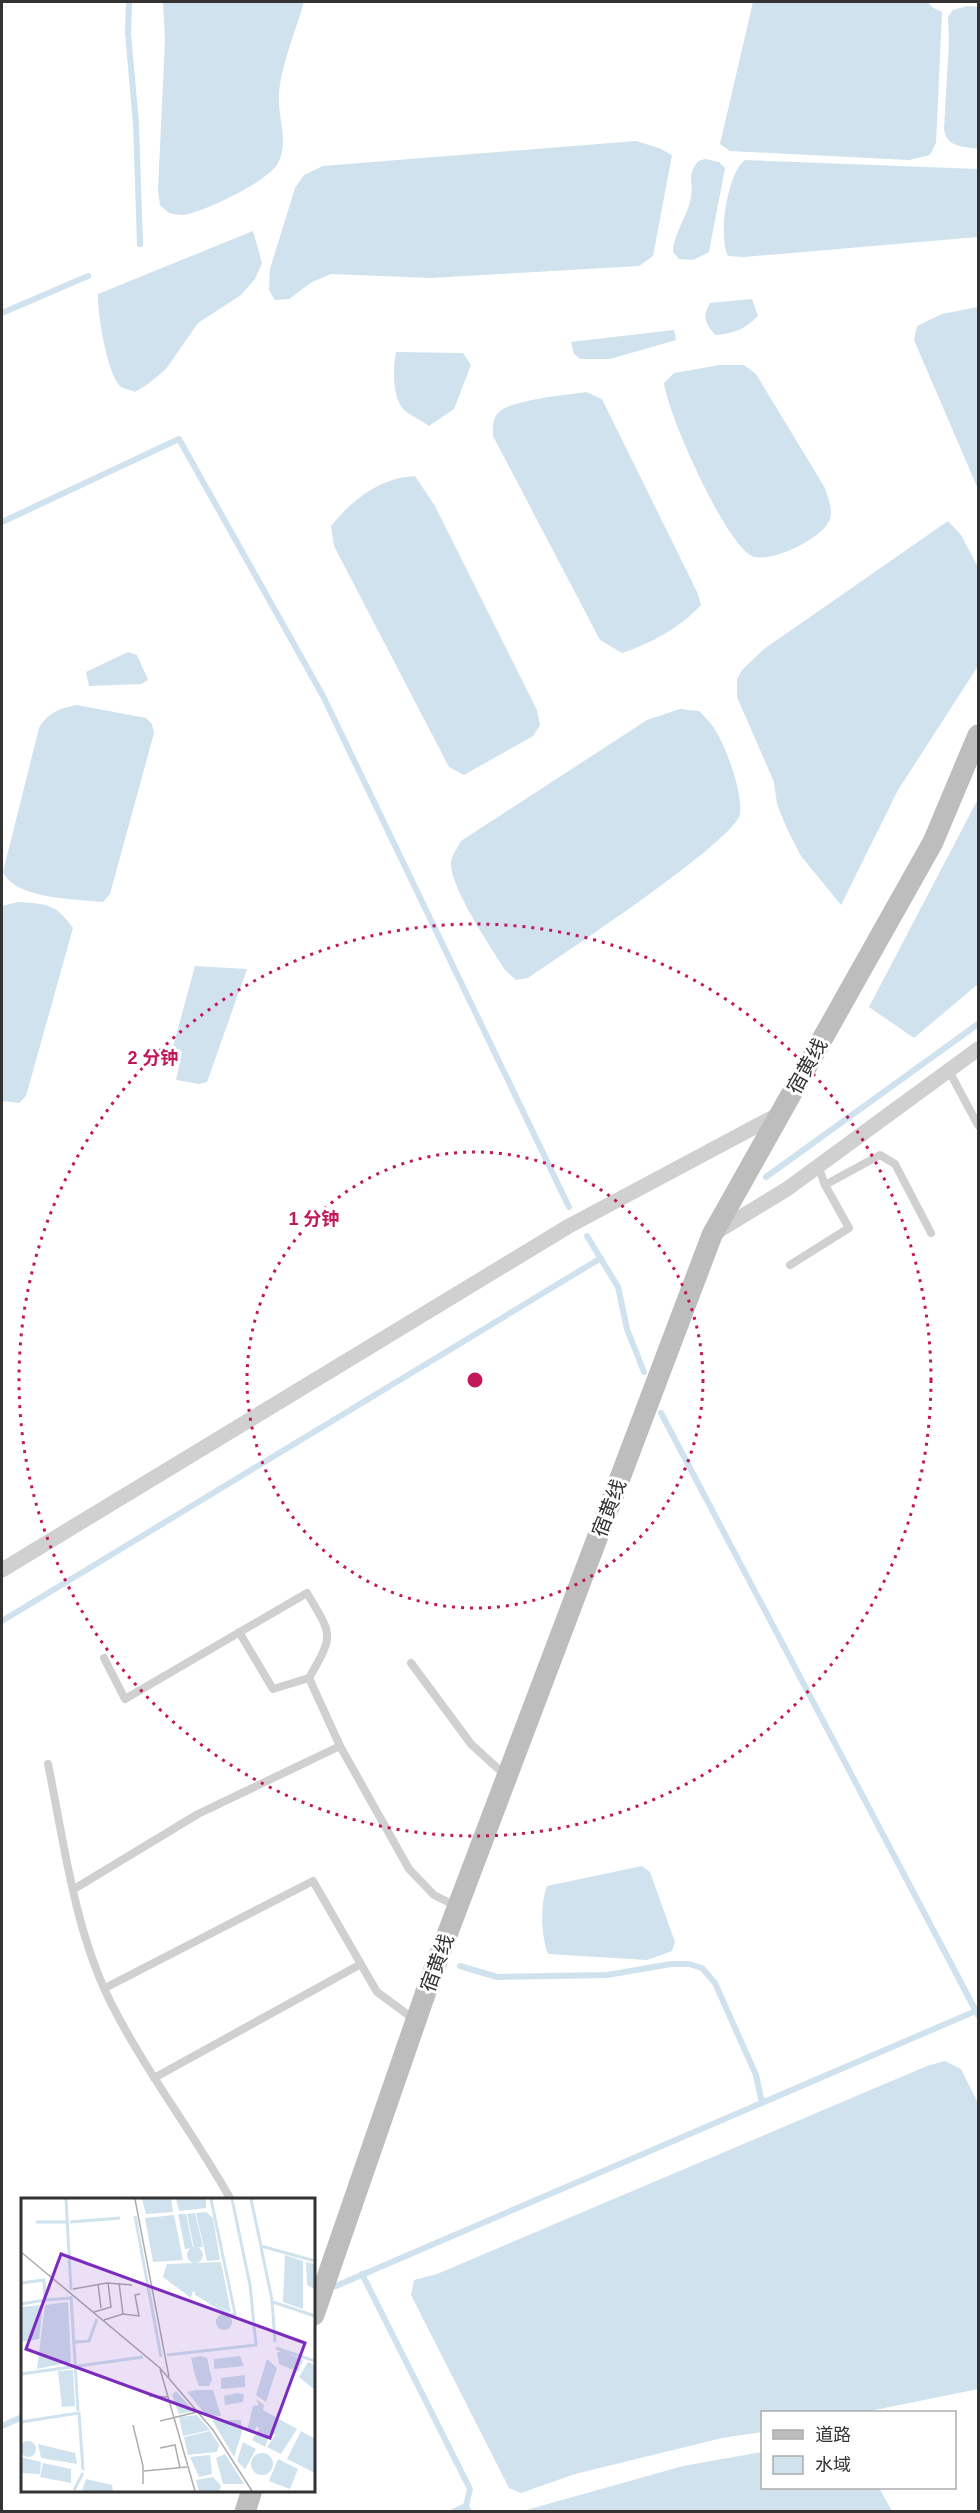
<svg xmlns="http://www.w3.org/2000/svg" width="980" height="2513" font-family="Helvetica,'Noto Sans SC',sans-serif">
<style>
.water{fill:#cfe2ee}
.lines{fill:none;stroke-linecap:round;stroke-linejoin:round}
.stream{stroke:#cfe2ee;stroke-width:6}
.lane{stroke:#d0d0d0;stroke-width:8}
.street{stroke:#d0d0d0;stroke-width:15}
.secondary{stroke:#bdbdbd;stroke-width:21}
.ring{fill:none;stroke:#c2185b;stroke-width:3;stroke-dasharray:3 6}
.labels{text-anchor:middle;stroke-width:6;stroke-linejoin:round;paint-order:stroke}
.street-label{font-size:20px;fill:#333;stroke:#fff}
.inset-river{fill:none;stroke:#cfe2ee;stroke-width:3}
.inset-road{fill:none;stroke:#adadad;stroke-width:1.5}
.view{fill:#7b2cbf;fill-opacity:0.15;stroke:#7b2cbf;stroke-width:3}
.inset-edge{fill:none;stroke:#333;stroke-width:3}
.centre{fill:#c2185b;stroke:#fff;stroke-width:3}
.ring-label{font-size:18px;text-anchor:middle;font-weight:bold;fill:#c2185b;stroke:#fff;stroke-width:6;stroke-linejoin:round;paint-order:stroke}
</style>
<rect width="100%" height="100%" fill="#fff"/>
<path class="water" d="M163,2H304C296,31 277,74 279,104C280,124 288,144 278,163C269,181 202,213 183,215C178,215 173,214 169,213L160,205L158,190L165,40Z
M753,2H928L932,7L942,12L936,143L930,155L909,160L730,151L720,144Z
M967,6L978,7V149C962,146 947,148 944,129L949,42L948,17L953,10Z
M636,141L659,148L672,155L653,256L639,266L430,278L331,274L312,282L289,299L275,300L269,290L270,269L295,188L304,175L323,166Z
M705,159L719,162L725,168L709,252L693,260L679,259L673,252C674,232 688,216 691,197C694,181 686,177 698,161Z
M745,160L978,169V237L743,257L728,256C718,237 727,173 745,160Z
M253,231L262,263L255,279L241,295L198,323L166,369L148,384L135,392C131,390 124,389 121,387C107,375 97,311 98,294Z
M752,299L758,316C746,329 732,334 715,335C705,323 702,317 710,303Z
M978,307V489L914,340L917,326L942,314Z
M674,330L676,340L610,359H580L574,354L571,342Z
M396,352L463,353L471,365L454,409L429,426C421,420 411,416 404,410C392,398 393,367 396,352Z
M720,365H744L756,374L825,488C828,499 833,508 830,519C824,538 770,564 752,556C725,543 668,415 664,383L674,373Z
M586,392L602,399L697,592L701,605C681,627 650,644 622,653L600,640L493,436C493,429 492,420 498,413C509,400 567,395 586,392Z
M415,476L435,506L537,710L540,725L533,736L464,775L449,767L334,546L331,526C353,499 380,478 415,476Z
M948,521L961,535L978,567V666L898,790L841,905L801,856L787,829L777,804L774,782L737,697V679L742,670L764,649Z
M128,652L137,655L148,680L141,684L89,686L86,672Z
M77,705L146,718L152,724L154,733L110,894L103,902C75,899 15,899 3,872L39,728C48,713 59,708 77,705Z
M680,709L699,711C704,716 710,722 714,728C726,746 743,793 740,814C735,841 560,956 528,978L516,980L506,971C492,949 449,886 451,862C452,855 458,847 461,841L647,720Z
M978,799V984L914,1038L869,1007Z
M18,902C47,904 55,903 73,928L26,1096L19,1103L2,1101V906Z
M195,966L247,969L207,1082L199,1084L176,1080L182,1052L173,1047Z
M642,1866L650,1872L675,1942L672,1951L647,1960L548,1954C541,1935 540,1905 547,1886Z
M945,2061L961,2069L978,2103V2389L865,2412H762V2432L722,2438L575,2474L521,2493L509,2488L411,2295L414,2280L437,2274L927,2066Z
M762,2452V2488H879L892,2511H523L683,2466Z"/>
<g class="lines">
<path class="stream" d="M129,2L128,33L136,124L140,244
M2,313L88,276
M2,522L179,439L323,696L569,1207
M766,1177L978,1024
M587,1236L618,1287L627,1329L644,1372
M661,1413L978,2015
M2,1621L601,1258
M460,1966L497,1977L607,1975L671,1964H689L702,1968L715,1983L756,2075L762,2103
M362,2274L470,2489L466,2506
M336,2286L978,2010
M2,2426L22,2417
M453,2512L466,2506L469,2512"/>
<path class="lane" d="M949,1071L978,1125
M825,1185L880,1155L895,1164L931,1233
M790,1265L849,1228L825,1185L818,1166
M239,1632L273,1689L309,1678
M104,1658L125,1699L307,1593C332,1636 335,1633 309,1678L340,1746L409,1869L434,1895L456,1906
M411,1663L471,1744L506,1776
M48,1764C64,1842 74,1928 110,2001C145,2071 193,2132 231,2200
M74,1889L198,1814L340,1746
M105,1988L313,1881L377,1992L415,2020
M154,2078L361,1964"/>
<path class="street" d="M713,1234L787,1189L978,1049
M2,1570L569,1226L781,1113"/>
<path class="secondary" d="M314,2315L431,1977L712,1235L933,842L978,735
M245,2512L252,2490"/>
</g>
<g class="ring">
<circle cx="475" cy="1380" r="228"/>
<circle cx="475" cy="1380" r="456"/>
</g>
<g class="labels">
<g class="street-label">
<text transform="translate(807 1066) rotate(-61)" y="7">宿黄线</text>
<text transform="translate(609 1508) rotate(-69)" y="7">宿黄线</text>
<text transform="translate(437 1963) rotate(-70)" y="7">宿黄线</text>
</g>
</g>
<g transform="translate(21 2198)">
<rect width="294" height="294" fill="#fff"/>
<path d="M121,1H150L152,14L125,16ZM155,1H185V10L158,13ZM185,14L192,20L199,62L186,63L175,15ZM174,15L182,49L173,50L166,16ZM157,16H165L172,50L164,51ZM153,17L162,62L132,64L124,20ZM166 57a8 8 0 1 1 16 0a8 8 0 1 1-16 0ZM264,57L282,63V111L262,104ZM200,64L210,115L172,93L170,100L142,79L146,66ZM285,64L294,66V91L286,87ZM47,104L50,164L16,171L24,107ZM22,107L18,141L0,144V109ZM195 124a8 8 0 1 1 16 0a8 8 0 1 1-16 0ZM260,153L282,162L277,174L258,166L256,155ZM180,158L186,160L191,182L188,188H178L174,177L170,160ZM219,158L223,168L193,171V161ZM246,161L256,170L245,204L235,197ZM287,164L294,167V192L278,179ZM52,172L54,208L41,209L37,173ZM224,177V189L200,191V180ZM175,192H192L200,218L185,217L166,194ZM155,193L173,213L158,216L151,197ZM216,195L223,196L222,204L204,207L203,198ZM235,201L243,207L242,212L276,231L260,256L246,249L255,236H249L244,249L231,242L238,231L236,228L232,235L226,233L232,208L238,207ZM176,217L189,232L162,238L158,219ZM191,222H220L221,234L213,259ZM189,233L198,247L196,254L167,257L163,239ZM280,233L294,241V275L266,261ZM-1 251a8 8 0 1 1 16 0a8 8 0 1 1-16 0ZM222,244L235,251L224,271L216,263ZM17,246L54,255L56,266L20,260ZM230 266a11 11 0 1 1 22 0a11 11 0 1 1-22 0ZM204,256L213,270L223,286H202L195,260ZM189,257L191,276L178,279L169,259ZM0,259L20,264L19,276L0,275ZM257,261L277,271L269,291L248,283ZM22,265L50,271V285L19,279ZM192,279L200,288L198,293H178L175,282ZM65,281L91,287L92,293H61Z" fill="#cfe2ee"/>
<path class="inset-river" d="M45,1L50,92M230,1L240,48L294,63M114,18L140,159M15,24H45M49,24L99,20M240,49L251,102L254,144M0,85L23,82L24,102L0,106M174,95L209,117L214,116L190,1M50,98L57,213M25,102L50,100M252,104L294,118M53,144L68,143L76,121M255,150L294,163M146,157L235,147L229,87L211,1M0,176L122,159M0,224L58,215L62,272M53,292L62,275"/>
<path class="inset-road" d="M114,1L148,179M0,54L139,170L192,232L231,293M98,85L102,116M77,86L80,110M52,91L86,85L111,87M73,114L90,109L87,85M83,122L102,116L118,118L114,97L119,96M139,171L174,293M128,198L146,199M139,223L176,214M112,227L122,268V286M139,250L154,247L159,270M123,273L166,269"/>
<path class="view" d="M40,56L284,145L249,240L5,151Z"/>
<rect width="294" height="294" class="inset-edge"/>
</g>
<circle cx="475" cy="1380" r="9" class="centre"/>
<g class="ring-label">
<text x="153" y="1064">2 分钟</text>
<text x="314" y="1225">1 分钟</text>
</g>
<rect width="980" height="2513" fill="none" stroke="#333333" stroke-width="6"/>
<rect x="761" y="2411" width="195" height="78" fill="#ffffff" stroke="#adadad" stroke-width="1.5"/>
<rect x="773" y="2430" width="30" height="9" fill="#bdbdbd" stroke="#adadad" stroke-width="1.5"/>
<text x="815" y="2441" font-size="18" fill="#333333">道路</text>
<rect x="773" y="2456" width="30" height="18" fill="#cfe2ee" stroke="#adadad" stroke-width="1.5"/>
<text x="815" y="2471" font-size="18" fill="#333333">水域</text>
</svg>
